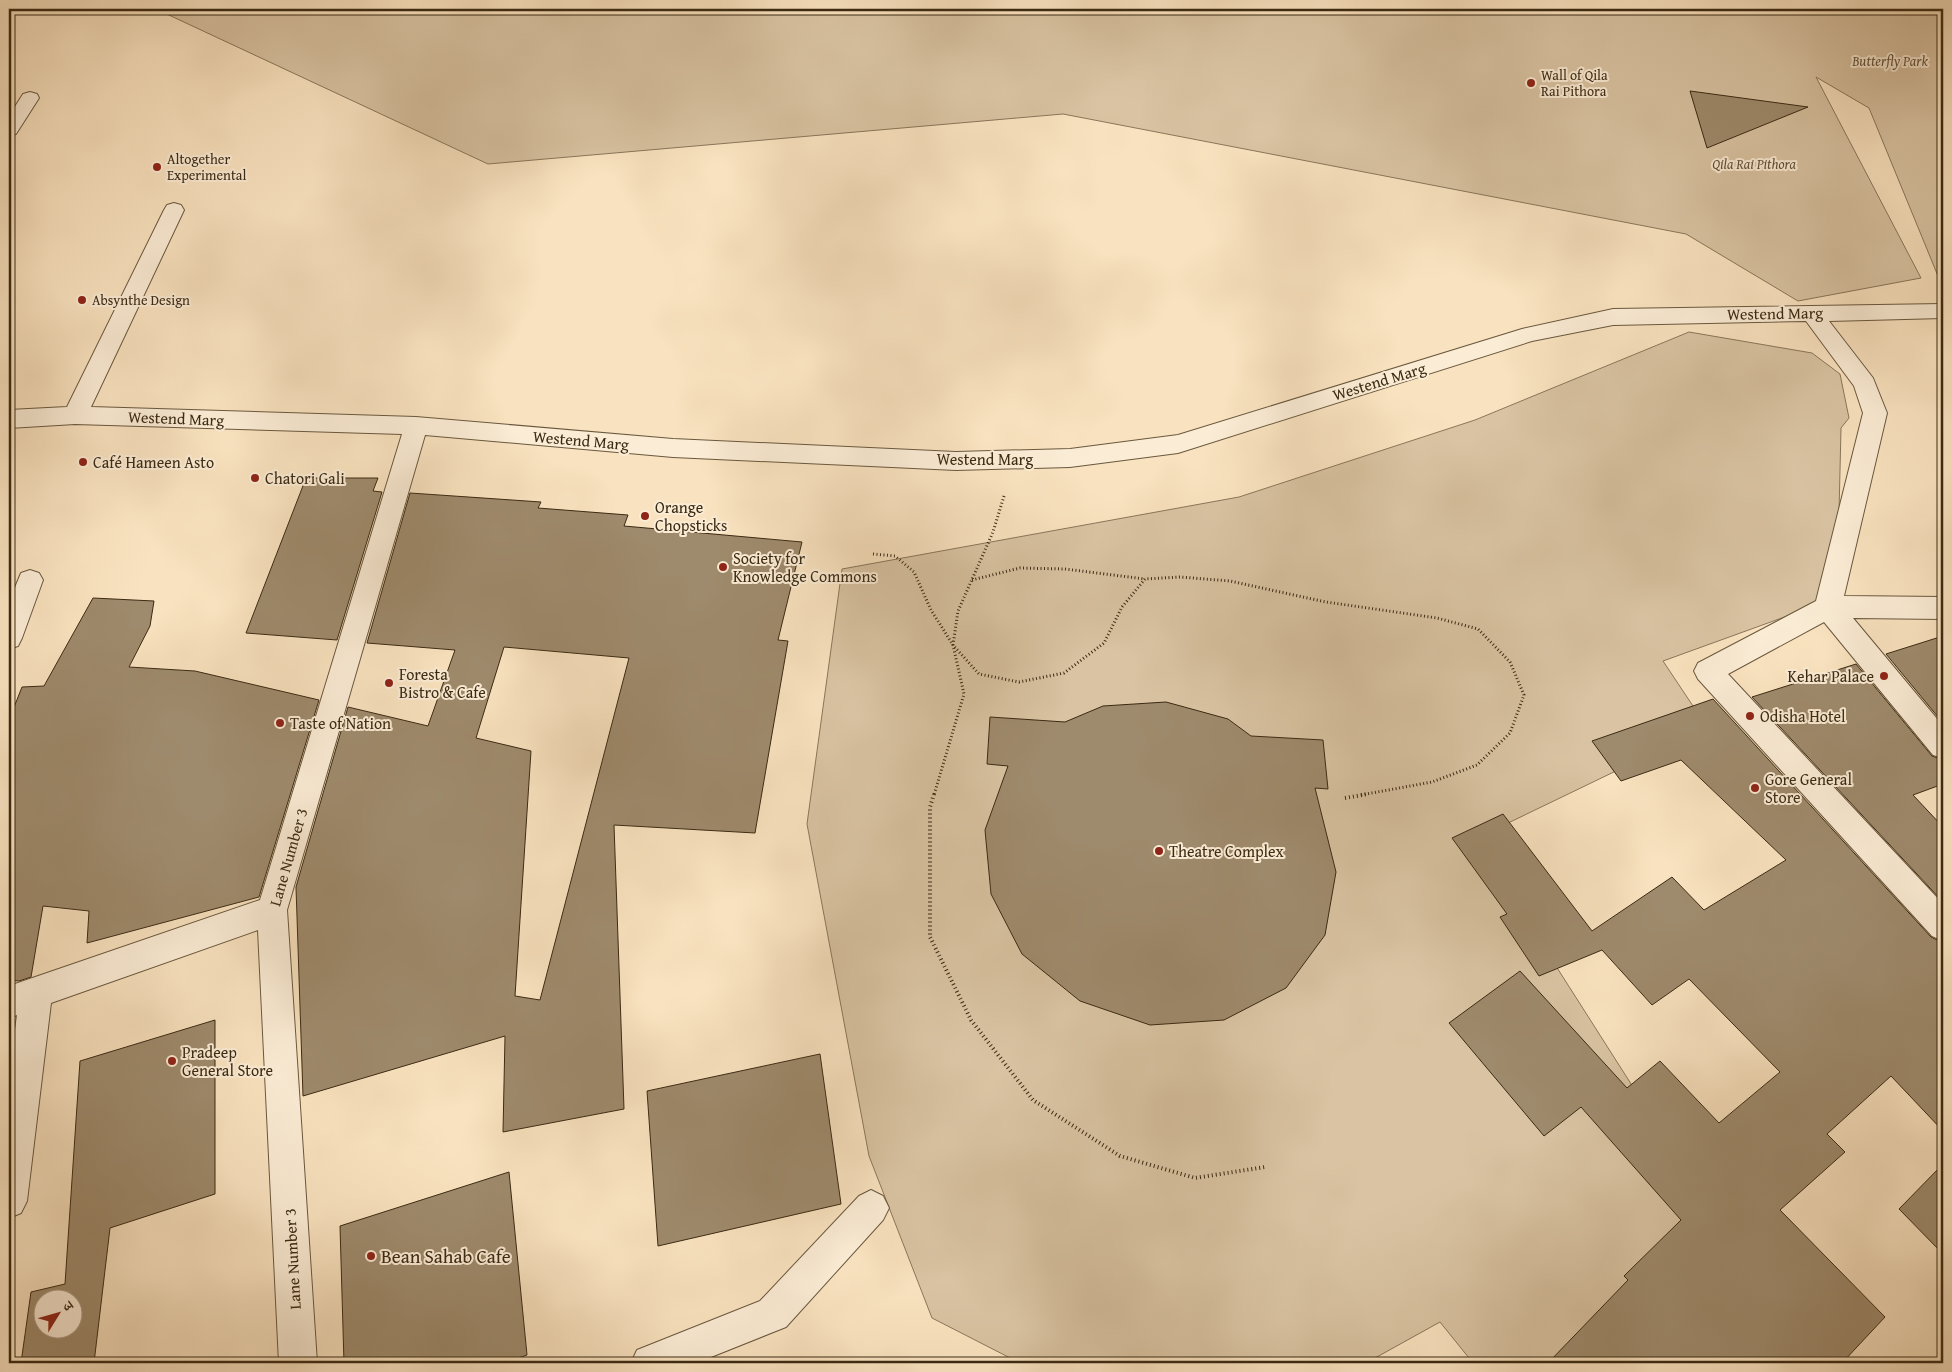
<svg xmlns="http://www.w3.org/2000/svg" width="1952" height="1372" font-family="'Gentium Book Plus','Noto Serif Devanagari',serif">
<style>
.green{fill:#d9c3a2;stroke:#8a765a}
.building{fill:#9e8a6c;stroke:#3b2a13;fill-rule:evenodd}
.lines{fill:none;stroke-linecap:round;stroke-linejoin:round}
.minor-casing{stroke:#6a583e;stroke-width:2}
.path-far1{stroke:#3b2a13;stroke-width:3;stroke-dasharray:1 2.5;stroke-linecap:butt}
.path{stroke:#3b2a13;stroke-width:4;stroke-dasharray:1 3;stroke-linecap:butt}
.minor{fill:#fbecd5;fill-rule:evenodd}
.poi-dot{fill:#8f2418;stroke:#fbecd5;stroke-width:2}
.labels{text-anchor:middle;stroke-width:4;stroke-linejoin:round;paint-order:stroke}
.far-park-label{font-size:14px;font-style:italic;fill:#625037;stroke:#fbecd5}
.far-poi-label{font-size:14px;fill:#3b2a13;stroke:#fbecd5;text-anchor:start}
.street-label{font-size:16px;fill:#3b2a13;stroke:#fbecd5}
.poi-label{font-size:16px;fill:#3b2a13;stroke:#fbecd5;text-anchor:start}
.near-poi-label{font-size:19px;fill:#3b2a13;stroke:#fbecd5;text-anchor:start}
</style>
<rect width="100%" height="100%" fill="#f9e2bf"/>
<filter id="stains"><feTurbulence type="fractalNoise" baseFrequency=".004" numOctaves="4"/><feColorMatrix values="0 0 0 0 .2 0 0 0 0 .09 0 0 0 0 .02 0 0 0 .5 -.17"/></filter>
<radialGradient id="worn" r=".72"><stop offset=".6" stop-color="#630" stop-opacity="0"/><stop offset="1" stop-color="#630" stop-opacity=".3"/></radialGradient>
<path class="green" d="M156,9H1943V277L1938,276L1869,108L1816,77L1921,278L1798,301L1686,234L1063,114L488,164Z
M1689,332L1812,353L1840,374L1849,418L1841,428L1837,598L1663,661L1707,727L1475,839L1719,1222L1577,1363H1473L1440,1322L1366,1363H1020L932,1318L869,1156L807,824L842,569L1239,497L1475,420Z"/>
<path class="building" d="M1690,91L1808,107L1707,148Z
M306,478H378L373,491L382,492L337,640L246,633Z
M410,493L541,502L538,508L628,515L624,526L802,542L778,640L788,641L755,833L614,825L624,1109L503,1132L505,1036L303,1096L296,887L348,707L428,726L455,650L367,643ZM504,647L629,658L540,1000L515,996L531,751L476,738Z
M93,598L154,601L150,626L129,667L195,671L319,700L259,897L87,943L89,911L43,906L31,977L19,981L9,980V720L22,687L44,686Z
M1943,636V723L1886,654Z
M1856,664L1932,756L1943,760V784L1913,795L1943,827V902L1752,697Z
M1713,699L1931,937L1943,943V1131L1891,1076L1827,1134L1845,1152L1780,1210L1885,1317L1842,1363H1548L1628,1280L1624,1276L1681,1220L1581,1107L1544,1136L1449,1023L1520,971L1627,1088L1660,1061L1719,1123L1780,1072L1689,979L1652,1005L1602,950L1539,976L1500,917L1507,914L1452,838L1503,814L1592,931L1672,877L1704,910L1786,860L1681,760L1621,781L1592,741Z
M1166,702L1228,719L1251,736L1323,740L1328,789L1315,788L1336,872L1325,935L1286,988L1224,1020L1150,1025L1080,1001L1022,954L991,894L985,830L1008,766L987,764L990,717L1065,722L1103,706Z
M215,1020V1194L110,1228L94,1363H21L31,1292L65,1284L80,1061ZM42,1300H72V1330H42Z
M820,1054L841,1204L658,1246L647,1091Z
M1943,1164V1254L1899,1209Z
M509,1172L527,1355L504,1363H344L340,1226Z"/>
<g class="lines">
<g class="minor-casing">
<path id="minor" d="M30,92L37,94L39,98L16,134L9,136V116L23,94Z
M174,203L181,205L184,210L91,407L416,417L673,439L956,452L1070,449L1178,435L1522,329L1613,309L1943,304V318L1829,321L1873,378L1887,413L1844,596L1943,597V619L1853,618L1943,726V758L1933,755L1824,622L1728,674L1943,904V941L1932,936L1698,679L1694,671L1698,663L1816,601L1863,413L1854,386L1806,321L1613,325L1532,341L1178,453L1070,467L956,470L673,457L425,435L287,910L317,1363H279L258,930L51,1003L27,1201L21,1213L9,1218V1075L17,1015L9,1018V986L260,900L402,434L75,424L9,428V410L67,407L164,210L167,205Z
M30,570L39,573L43,580L22,638L18,646L9,649V602L21,573Z
M871,1190L883,1196L889,1208L883,1220L786,1327L696,1363H631L637,1350L760,1301L859,1196Z"/>
</g>
<path class="path-far1" d="M1004,496L993,532L958,611L953,645L979,674L1019,682L1064,673L1104,643L1122,607L1145,579L1180,577L1230,581L1326,602L1437,618L1478,629L1510,662L1524,695L1510,733L1477,765L1432,782L1361,795
M873,554L895,556L914,572L931,610L953,645L964,694L934,795
M972,580L1020,568L1065,569L1145,579"/>
<path class="path" d="M934,794L930,807V937L971,1020L1033,1100L1120,1156L1195,1178L1265,1167
M1345,798L1368,794"/>
<use href="#minor" class="minor"/>
</g>
<g class="poi-dot">
<circle cx="1531" cy="83" r="5"/>
<circle cx="157" cy="167" r="5"/>
<circle cx="82" cy="300" r="5"/>
<circle cx="83" cy="462" r="5"/>
<circle cx="255" cy="478" r="5"/>
<circle cx="645" cy="516" r="5"/>
<circle cx="723" cy="567" r="5"/>
<circle cx="1884" cy="676" r="5"/>
<circle cx="389" cy="683" r="5"/>
<circle cx="1750" cy="716" r="5"/>
<circle cx="280" cy="723" r="5"/>
<circle cx="1755" cy="788" r="5"/>
<circle cx="1159" cy="851" r="5"/>
<circle cx="172" cy="1061" r="5"/>
<circle cx="371" cy="1256" r="5"/>
</g>
<g class="labels">
<g class="far-park-label">
<text x="1890" y="66">Butterfly Park</text>
<text x="1754" y="169">Qila Rai Pithora</text>
</g>
<g class="far-poi-label">
<text x="1541" y="80">Wall of Qila<tspan x="1541" dy="16">Rai Pithora</tspan></text>
<text x="167" y="164">Altogether<tspan x="167" dy="16">Experimental</tspan></text>
<text x="92" y="305">Absynthe Design</text>
</g>
<g class="street-label">
<text transform="translate(1775 313) rotate(-1)" y="6">Westend Marg</text>
<text transform="translate(1379 381) rotate(-17)" y="6">Westend Marg</text>
<text transform="translate(176 418) rotate(2)" y="6">Westend Marg</text>
<text transform="translate(581 440) rotate(5)" y="6">Westend Marg</text>
<text x="985" y="465">Westend Marg</text>
<text transform="translate(288 857) rotate(-74)" y="6">Lane Number 3</text>
<text transform="translate(292 1259) rotate(-93)" y="6">Lane Number 3</text>
</g>
<g class="poi-label">
<text x="93" y="468">Café Hameen Asto</text>
<text x="265" y="484">Chatori Gali</text>
<text x="655" y="513">Orange<tspan x="655" dy="18">Chopsticks</tspan></text>
<text x="733" y="564">Society for<tspan x="733" dy="18">Knowledge Commons</tspan></text>
<text x="399" y="680">Foresta<tspan x="399" dy="18">Bistro &amp; Cafe</tspan></text>
<text x="1874" y="682" text-anchor="end">Kehar Palace</text>
<text x="1760" y="722">Odisha Hotel</text>
<text x="290" y="729">Taste of Nation</text>
<text x="1765" y="785">Gore General<tspan x="1765" dy="18">Store</tspan></text>
<text x="1169" y="857">Theatre Complex</text>
<text x="182" y="1058">Pradeep<tspan x="182" dy="18">General Store</tspan></text>
</g>
<g class="near-poi-label">
<text x="381" y="1263">Bean Sahab Cafe</text>
</g>
</g>
<rect width="1952" height="1372" fill="none" stroke="#f9e2bf" stroke-width="30"/>
<rect x="10" y="10" width="1932" height="1352" fill="none" stroke="#3b2a13" stroke-width="2.5"/>
<rect x="15" y="15" width="1922" height="1342" fill="none" stroke="#3b2a13"/>
<g transform="translate(58 1314) rotate(53)"><circle r="24" fill="#fbecd5" stroke="#ae9e87"/>
<path d="M0-4L9 19L0 12L-9 19Z" fill="#8f2418"/>
<text y="-8" font-size="14" font-weight="bold" text-anchor="middle" fill="#3b2a13">उ</text>
</g>
<rect width="100%" height="100%" filter="url(#stains)"/>
<rect width="100%" height="100%" fill="url(#worn)"/>
</svg>
